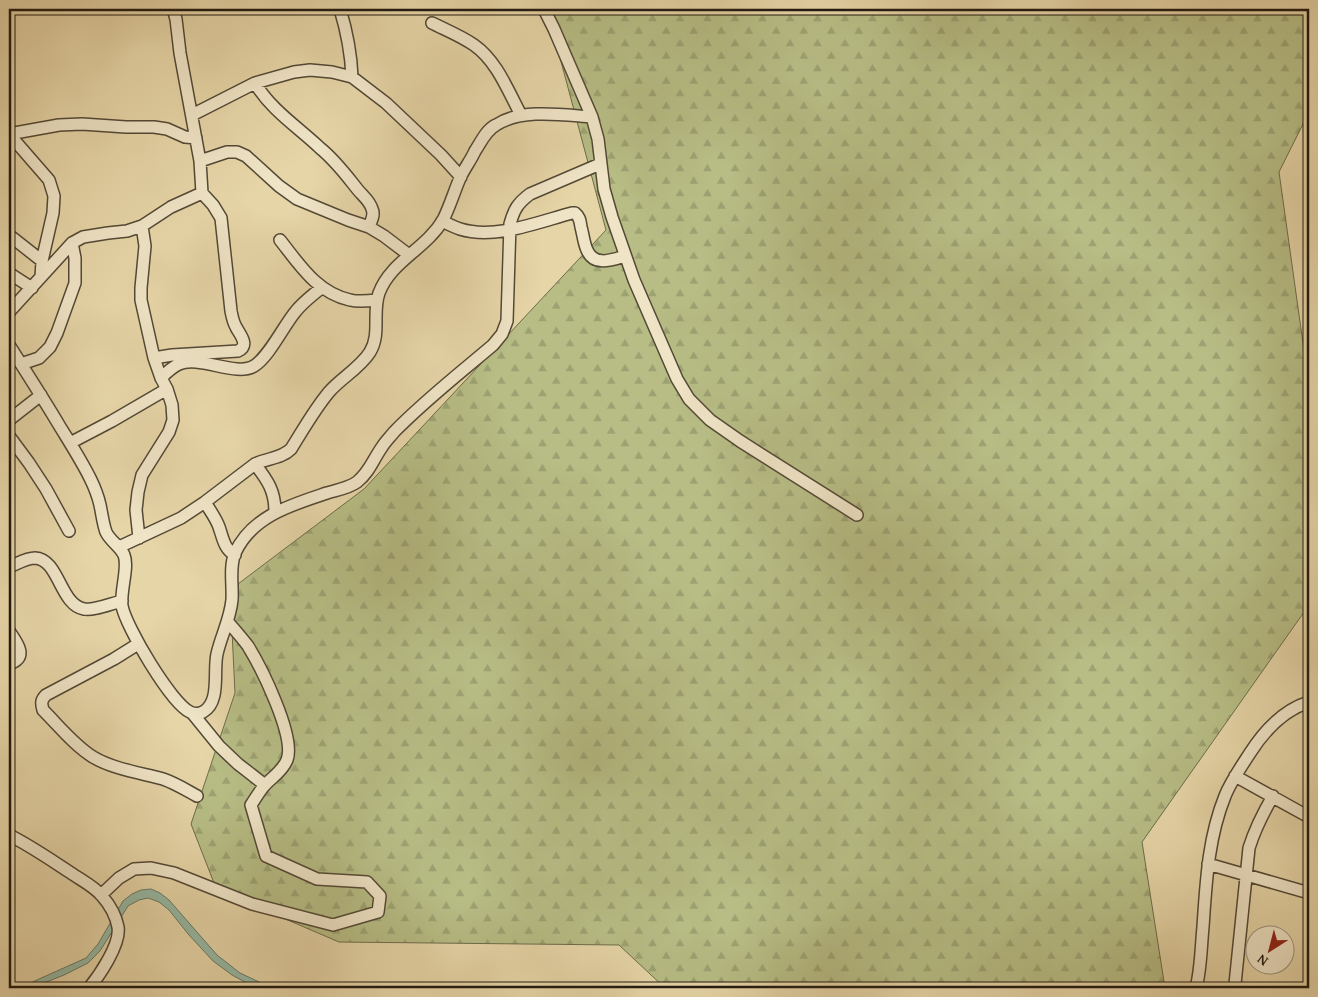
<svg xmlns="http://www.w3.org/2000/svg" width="1318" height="997" font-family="'Gentium Book Plus',serif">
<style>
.forest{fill:url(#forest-firs);stroke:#6c6c4b}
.water{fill:#97b9a4;stroke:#687969}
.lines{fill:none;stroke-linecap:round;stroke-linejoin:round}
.minor-casing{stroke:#534936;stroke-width:14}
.minor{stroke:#efe4c6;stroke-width:11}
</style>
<defs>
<pattern id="forest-firs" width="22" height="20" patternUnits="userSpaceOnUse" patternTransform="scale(1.25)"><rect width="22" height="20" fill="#b7bd85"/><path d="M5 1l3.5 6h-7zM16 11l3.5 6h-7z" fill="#9da272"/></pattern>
</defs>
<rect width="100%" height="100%" fill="#e6d5a7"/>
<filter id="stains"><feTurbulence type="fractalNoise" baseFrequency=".004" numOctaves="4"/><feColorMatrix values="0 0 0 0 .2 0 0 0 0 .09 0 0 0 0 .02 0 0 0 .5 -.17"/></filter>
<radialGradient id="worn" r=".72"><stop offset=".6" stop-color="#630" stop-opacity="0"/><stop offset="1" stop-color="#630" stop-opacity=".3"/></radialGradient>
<path class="forest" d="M547,9H1309V112L1279,172L1309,386V605L1142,842L1165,988H665L619,945L339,942L255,906L214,883L191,824L235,693L230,590L364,489L606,230Z"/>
<path class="water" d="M151,889L160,893L169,900L217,955L240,973L272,988H256L232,975L213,961L189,935L169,910L159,902L148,898L139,900L128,906L100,951L88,963L64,975L31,988H19L86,958L98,944L123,901L132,894L141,890Z"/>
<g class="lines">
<g class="minor-casing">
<path id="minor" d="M340,9C347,32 351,52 352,77
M544,9L554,29L592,117L598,139L604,189L612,217L634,280L677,379L689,399L710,420L740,441L857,515
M432,23C446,30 461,36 474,45C497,61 508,91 521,115
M255,83C271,110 298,127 320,148C336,161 346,175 358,190C363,196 370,201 372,209C375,215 371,221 369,227
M192,115L255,83L294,72L310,70L332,72L352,77L386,103L441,155L461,177
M9,134L59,125L82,124L126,127H154L167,129L185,137L196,138
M9,134L49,180L54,196L53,213L42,261L41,277
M200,161L227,152H237L246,156L279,186L297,199L348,220L369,227L384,236L409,255
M442,221C448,224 454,227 460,229C495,240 538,222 572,213H575C580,217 580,221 581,227C583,234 584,244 587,250C594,267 612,260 625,256
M9,235L42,261
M280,240C299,264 317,293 350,300C358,302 368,301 377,300
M9,273L32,288
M9,312L72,243L83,237L108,233L127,231L142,226L171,207L202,193
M9,345C26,372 43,398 59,425C70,443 81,460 90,478C94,486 98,496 100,505C102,514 103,524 106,532C110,541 120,546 124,555C129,567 120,591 122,606C126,627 171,703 190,712C194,714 199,714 203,712C221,702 213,671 217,654C221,636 230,620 232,600C233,585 229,567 235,553C252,516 291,505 327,493C337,490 349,488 357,482C369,473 374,458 382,447C385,442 390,437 394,432C424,401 460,373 493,345L502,334L507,321L510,224C514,209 518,203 530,194L600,164
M154,358L172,355L238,351C250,345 240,335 236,327C233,322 232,316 231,311L221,218L213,205L202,193L200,161L180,53L176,19L173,9
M21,364L39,358L50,347L57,333L75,283V258L72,243
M161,378C166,373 172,367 179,364C199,355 236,377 254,366C269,357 284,325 296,311C303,302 313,295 321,288
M9,420L41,395
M9,436L29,463L46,489L69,531
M70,443L112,421L167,389
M255,464C268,481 275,491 275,512
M205,502C210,511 216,518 219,527C223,538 224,549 235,555
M139,538L136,510L138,492L142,475L169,432L173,420L172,405L167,389L161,378L154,358L141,300V288L145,246L142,226
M119,547L181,518L205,502L255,464C267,458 281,459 291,449C303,430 314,410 329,392C341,378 360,368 370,352C381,334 372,313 379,293C391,261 426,249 443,220C450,206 454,192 460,178C464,169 471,160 475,151C481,142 486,130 496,125C522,108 563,115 592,117
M9,567C17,564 26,558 35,558C59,559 60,605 84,609C94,611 112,603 122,601
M9,631C17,643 29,657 9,664
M138,644L114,659L46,695C41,700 41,703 43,710C59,726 74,745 93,757C113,769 141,773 163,779C175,783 186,790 197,796
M193,714L219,746L238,764L265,785
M1235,776L1309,817
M9,835C31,846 51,860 71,873C81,880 95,887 102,896C109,904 116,916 118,927C121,944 99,976 89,988
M1208,864L1309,893
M101,895L119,878L134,869L151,868L174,873L252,904L333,925L378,912L380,896L367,882L317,879L266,856L251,805C255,799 259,792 264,786C272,777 282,772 287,760C296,737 261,667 248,646C242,638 235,630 228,622
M1235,984L1249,848C1255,829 1263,813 1273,796
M1196,988C1201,969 1201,947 1203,927C1206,883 1208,838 1225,796C1231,781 1241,767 1250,753C1264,731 1284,710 1309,702"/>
</g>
<use href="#minor" class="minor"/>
</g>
<rect width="1318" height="997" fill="none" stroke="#e6d5a7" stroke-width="30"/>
<rect x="10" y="10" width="1298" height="977" fill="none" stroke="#221a11" stroke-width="2.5"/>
<rect x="15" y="15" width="1288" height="967" fill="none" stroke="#221a11"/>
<g transform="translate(1270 950) rotate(216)"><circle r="24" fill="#efe4c6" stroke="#9d937e"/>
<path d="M0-4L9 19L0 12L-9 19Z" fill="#8f2418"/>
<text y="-8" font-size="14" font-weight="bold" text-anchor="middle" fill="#221a11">N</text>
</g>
<rect width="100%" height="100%" filter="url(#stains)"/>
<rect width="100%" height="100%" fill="url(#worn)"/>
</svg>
